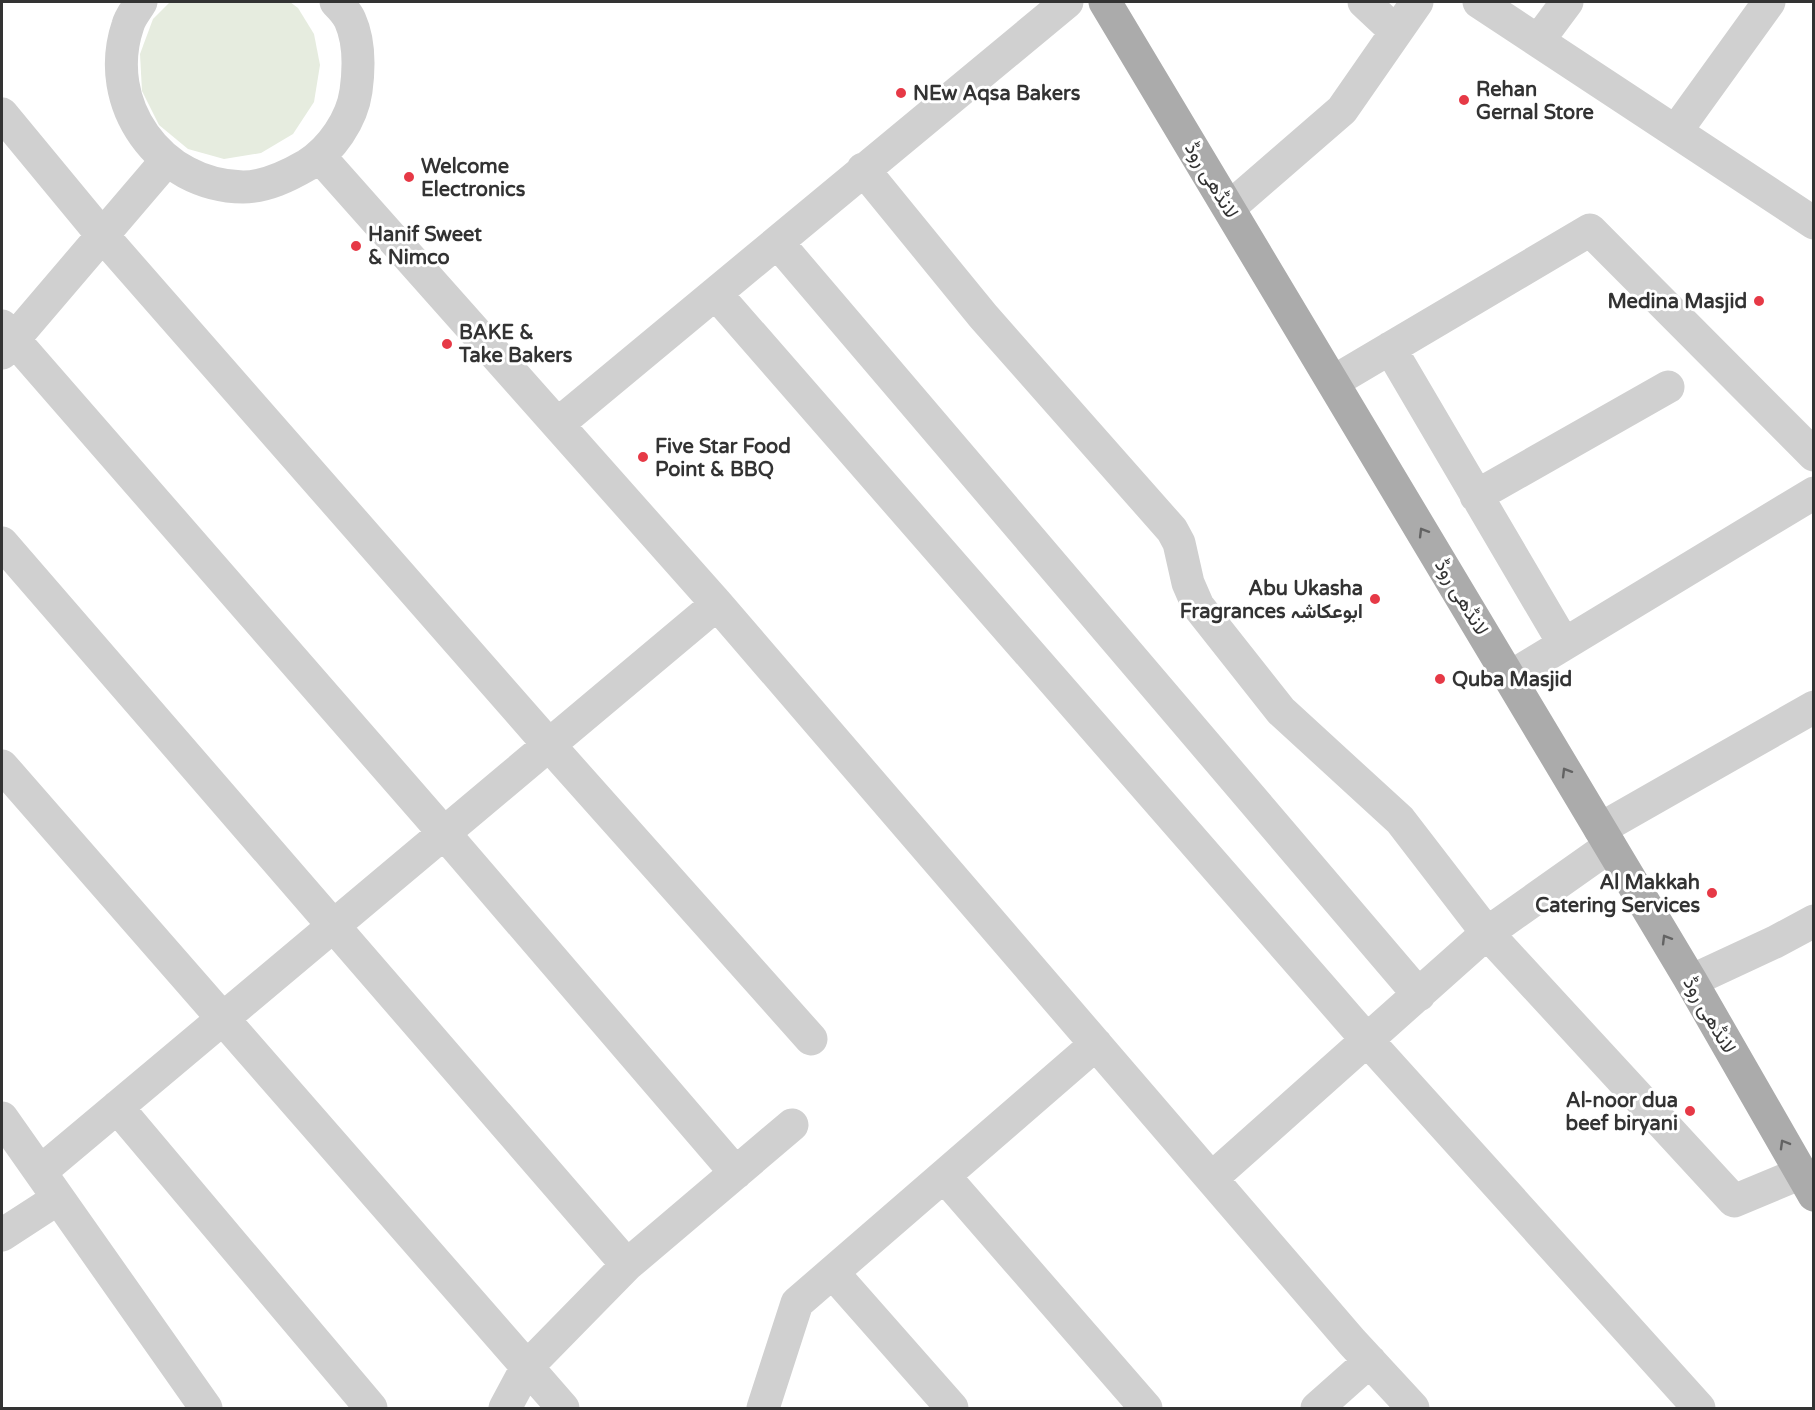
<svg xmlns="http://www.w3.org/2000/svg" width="1815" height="1410" font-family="'Varela Round',Vazirmatn,sans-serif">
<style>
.grass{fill:#e6ecdf}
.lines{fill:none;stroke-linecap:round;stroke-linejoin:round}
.minor{stroke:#d0d0d0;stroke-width:33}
.primary{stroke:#ababab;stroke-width:33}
.oneway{stroke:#636363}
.poi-dot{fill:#e63946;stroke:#fff;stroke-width:2}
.labels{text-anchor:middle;stroke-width:6;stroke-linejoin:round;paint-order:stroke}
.poi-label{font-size:20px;font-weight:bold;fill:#333;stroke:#fff;text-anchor:start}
.street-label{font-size:20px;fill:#333;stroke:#fff}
</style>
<rect width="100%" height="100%" fill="#fff"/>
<path class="grass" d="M170,2H290L298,8L314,34L320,65L314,102L293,134L261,153L224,159L188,149L159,125L142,91L140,54L153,19Z"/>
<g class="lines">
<path class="minor" d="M141,2C137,9 130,17 128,25C101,104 160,186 243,187C266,187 288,176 307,165C331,150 352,120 356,91C359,69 360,42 350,20C347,13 341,7 336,2
M1364,2L1396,32
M1479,2L1814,223
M1538,41L1567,2
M2,114L102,235L549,745L811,1039
M1676,131L1769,2
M320,157L717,604L1352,1342L1413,1408
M863,169L983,316L1172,530L1179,543L1188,583L1198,606L1281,711L1400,820L1487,933L1734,1201L1801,1173
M1229,208L1342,110L1417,2
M778,243L1419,995
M716,294L1367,1040L1699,1408
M2,326L444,833L736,1173
M1390,348L1564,644
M2,353L166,161
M1333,382L1590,230L1814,455
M558,424C728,284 897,141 1067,2
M1476,496L1668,387
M2,543L627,1265
M1510,677L1814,493
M2,766L563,1408
M1600,829L1814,707
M1691,981L1775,942L1814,921
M117,1107L371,1408
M2,1118L206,1408
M40,1172L717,604
M944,1176L1146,1408
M1212,1178L1487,933L1610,846
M2,1235L45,1207
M833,1273L952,1408
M505,1408L527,1367L627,1265L792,1125
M763,1408L797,1303L1096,1044
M1317,1408L1370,1361"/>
<path class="primary" d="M1105,2L1691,981L1814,1195"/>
</g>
<defs><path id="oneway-chevron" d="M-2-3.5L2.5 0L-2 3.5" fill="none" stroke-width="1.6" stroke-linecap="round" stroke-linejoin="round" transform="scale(1.5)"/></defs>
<g class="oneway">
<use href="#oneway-chevron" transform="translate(1423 532) rotate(-121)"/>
<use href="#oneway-chevron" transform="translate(1566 772) rotate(-121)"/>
<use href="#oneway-chevron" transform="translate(1666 939) rotate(-121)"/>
<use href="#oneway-chevron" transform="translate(1784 1144) rotate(-120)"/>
</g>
<g class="poi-dot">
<circle cx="901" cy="93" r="6"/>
<circle cx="1464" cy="100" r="6"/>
<circle cx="409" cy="177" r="6"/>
<circle cx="356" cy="246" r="6"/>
<circle cx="1759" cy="301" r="6"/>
<circle cx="447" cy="344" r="6"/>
<circle cx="643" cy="457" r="6"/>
<circle cx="1375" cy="599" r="6"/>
<circle cx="1440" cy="679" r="6"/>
<circle cx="1712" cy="893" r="6"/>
<circle cx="1690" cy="1111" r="6"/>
</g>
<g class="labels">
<g class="poi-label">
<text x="1476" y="96">Rehan<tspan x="1476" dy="23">Gernal Store</tspan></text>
<text x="913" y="100">NEw Aqsa Bakers</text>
<text x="421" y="173">Welcome<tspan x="421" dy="23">Electronics</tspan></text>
<text x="368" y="241">Hanif Sweet<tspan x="368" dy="23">&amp; Nimco</tspan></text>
<text x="1747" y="308" text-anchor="end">Medina Masjid</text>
<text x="459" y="339">BAKE &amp;<tspan x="459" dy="23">Take Bakers</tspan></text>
<text x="655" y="453">Five Star Food<tspan x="655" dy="23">Point &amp; BBQ</tspan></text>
<text x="1363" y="595" text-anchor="end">Abu Ukasha<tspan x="1363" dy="23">Fragrances ابوعکاشہ</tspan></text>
<text x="1452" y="686">Quba Masjid</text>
<text x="1700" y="889" text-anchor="end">Al Makkah<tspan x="1700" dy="23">Catering Services</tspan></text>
<text x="1678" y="1107" text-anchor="end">Al-noor dua<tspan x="1678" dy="23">beef biryani</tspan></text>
</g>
<g class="street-label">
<text transform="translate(1212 180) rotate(59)" y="7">لانڈھی روڈ</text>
<text transform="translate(1462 597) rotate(59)" y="7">لانڈھی روڈ</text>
<text transform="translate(1710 1015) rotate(60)" y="7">لانڈھی روڈ</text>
</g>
</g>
<rect width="1815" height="1410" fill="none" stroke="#333333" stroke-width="6"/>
</svg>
